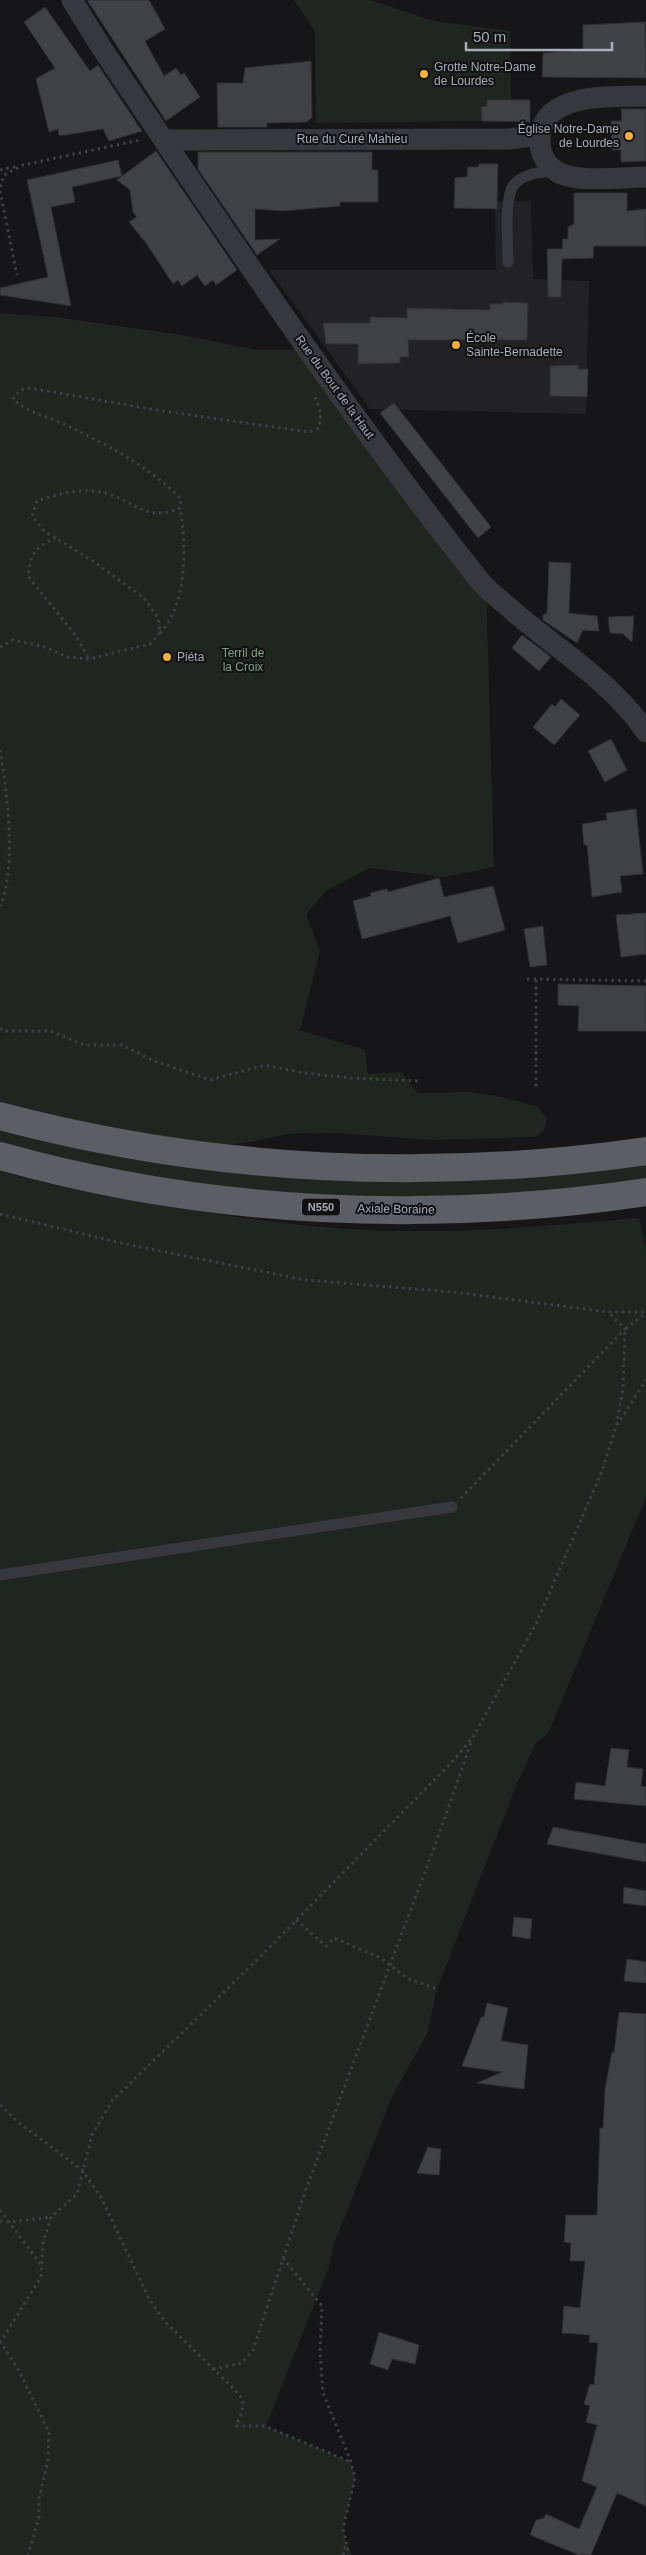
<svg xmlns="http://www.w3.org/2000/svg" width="646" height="2555" font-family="Arial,sans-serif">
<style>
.built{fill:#222225}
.green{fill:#1e261f}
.building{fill:#404145;stroke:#303034}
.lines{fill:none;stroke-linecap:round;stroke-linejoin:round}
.path{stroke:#3d3f44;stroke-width:3;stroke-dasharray:2.5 4;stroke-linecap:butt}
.service{stroke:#37383d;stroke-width:11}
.minor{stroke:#37383d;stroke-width:21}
.trunk{stroke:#5b5e65;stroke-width:28}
.poi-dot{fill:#f2b134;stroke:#111113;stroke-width:2}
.labels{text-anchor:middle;stroke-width:4;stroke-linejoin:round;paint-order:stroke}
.shield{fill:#111113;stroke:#7b7e86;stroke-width:1}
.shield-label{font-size:11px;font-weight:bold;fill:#a8adb8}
.poi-label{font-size:12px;fill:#a8adb8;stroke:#111113;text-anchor:start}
.street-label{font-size:12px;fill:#a8adb8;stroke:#111113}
.park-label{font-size:12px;fill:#7fa381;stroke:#111113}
</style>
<rect width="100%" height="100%" fill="#161618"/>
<path class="built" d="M531,201L533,279L589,281L586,414L370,409L269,270H496L495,202Z"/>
<path class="green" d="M294,0H371L434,21L510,31L511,101L502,121L316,123L315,32Z
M0,313L55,317L182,335L256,350H314L486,582L494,867L445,877L369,868L326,891L306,914L320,951L300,1030L365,1050L368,1074L401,1072L418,1093L469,1092L503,1097L538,1107L547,1119L544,1130L535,1137L433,1140L334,1133L288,1134L251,1142L225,1145L110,1129L0,1101Z
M0,1125L442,1180L549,1176L646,1163V1182L440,1200L327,1197L228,1189L149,1178L0,1144Z
M0,1171C55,1188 113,1197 170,1206C251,1220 331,1231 413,1231C489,1232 564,1224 639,1218L646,1250V1497L549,1732L535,1744L517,1784L437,1989L427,2034L392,2097L334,2244L329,2267L266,2426L351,2462L355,2478L343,2529L346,2542L352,2555H0Z"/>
<path class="building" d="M87,0H149L165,29L145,41L164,76L176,68L181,75L184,73L200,97L166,121Z
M45,7L90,71L98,65L142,131L109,141L103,129L65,135H59L58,129L49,132L36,79L55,68L24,22Z
M645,22L646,78L542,77L543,53L583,50V25Z
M311,61L312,117L307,122L267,123V127H218L217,83H243L245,68Z
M487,100H530V122L482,121L481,107L487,106Z
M621,109H646V161L621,162V150H612L611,121H622Z
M156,151L237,270L216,285L213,280L205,286L197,275L182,286L178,280L173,284L146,243L129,222L137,217L133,212L130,190L117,180L122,176L72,187L75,202L51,207L71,306L0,295V288L48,277L27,180L118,160L122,176Z
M198,152H372V170H378V202H340V206L283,211L255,209V240L280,239L257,255L198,169Z
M479,164H498L497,209L454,208L455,178L467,177L468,167H479Z
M574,193H627V211L646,209V246H594L593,258L562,259L561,297H548L547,249H562L563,239H568V227L574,224Z
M503,302L528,303L527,340H408L409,357H400V363L358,364V344H326L323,323H370V317L407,318V308L490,310V304H503Z
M578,365V369H588L587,397L550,396V366Z
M394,403L491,527L478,538L380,413Z
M549,562L571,563L569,613L597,616L599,631L583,630L577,643L543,620V615L547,613Z
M634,616L632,642L623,634L610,633L608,617Z
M522,635L551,657L539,671L512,648Z
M561,699L580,715L554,745L533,727L552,704L555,707Z
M611,739L627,770L605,782L588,751Z
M636,809L643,874L620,876L622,892L592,897L587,845H584L582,824L607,820L606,813Z
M439,878L444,897L493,886L505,930L458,943L450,916L362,939L353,901L371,896L370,893L387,889L388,892Z
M646,913V954L621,957L616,915Z
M543,926L547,965L530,967L524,929Z
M558,984L646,986V1031H578L579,1006L558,1005Z
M611,1748L629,1750L627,1767L643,1769L641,1786L646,1787V1806L574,1799L576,1782L605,1786Z
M553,1827L646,1844V1862L547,1844Z
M624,1887L646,1891V1906L623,1903Z
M514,1917L532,1919L530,1939L512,1936Z
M627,1959L646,1962V1983L624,1981Z
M487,2003L508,2008L501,2041L528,2045L524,2089L477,2083L502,2072L462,2066L481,2017H484Z
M619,2012L646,2014V2506L617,2493L591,2555H579L530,2535L536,2520L544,2518L546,2514L579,2529L597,2487L582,2481L597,2425L586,2422L590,2406L584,2404L590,2384L594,2385L598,2343L589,2342L590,2335L562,2333L564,2306L580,2308L585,2261H570L571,2243L564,2242L566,2215H597L600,2128H603L605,2089L612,2052L614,2053Z
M428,2147L441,2149L439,2175L417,2173Z
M379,2332L419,2345L415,2364L392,2359L388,2370L370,2364Z"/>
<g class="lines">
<path class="path" d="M0,170L18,166
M0,187L4,175L23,165L140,140
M0,191L17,275
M56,538C34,547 31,554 28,576L76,636L89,659
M160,633C187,606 187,544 180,508
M0,647L13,640L45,647L67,657L89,659L150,644L160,633L158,618L144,598L93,561L44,531L32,516L37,501C58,494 82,487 105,493C135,501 147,523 180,508L181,499C150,467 109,446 68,426C51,417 27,413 13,399L20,390L30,388L156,410L309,432L319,428L321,413L315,397
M0,750C7,791 17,869 0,906
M527,979L646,981
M536,980V1089
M0,1028L4,1031H51L84,1045H122L154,1061L210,1080L265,1065L304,1073L351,1078L418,1081
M0,1214L121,1243L305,1280L453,1292L608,1312H646
M617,1425L646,1380
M461,1498L625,1329L609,1313
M296,1920L326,1946L334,1938L381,1958L407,1978L437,1989
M0,2105L18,2122L82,2170L102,2199L149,2299L166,2323L234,2389L243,2400L242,2412L236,2426H265L351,2462
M0,2210L41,2265
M0,2221L10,2222L51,2217
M283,2258L322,2306L320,2353L323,2393L351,2462L355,2478L343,2529L349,2555
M0,2341L19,2371L49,2432L48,2460L39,2499V2517L28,2555
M0,2343L41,2277L43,2243L51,2217L77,2194L92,2135L112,2101L261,1956L453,1761L473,1737L536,1624L602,1471L616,1427L623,1389L625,1329L646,1313
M213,2369L242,2363L253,2350L305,2192L438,1837L472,1740
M343,2555L346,2544"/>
<path class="service" d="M508,262C508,245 504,200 513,186C522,173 542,172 556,171
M0,1575L452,1507"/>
<path class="minor" d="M72,0L101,47C223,228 344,410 480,581C489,592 502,601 513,611C559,651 611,681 646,732
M646,96C612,97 539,91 540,142C540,153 546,165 556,171C575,184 623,177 646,177
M164,140L508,139L540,135"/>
<path class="trunk" d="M0,1116C210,1172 431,1182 646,1151
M0,1156C209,1215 432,1224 646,1192"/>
</g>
<g class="poi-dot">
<circle cx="424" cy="74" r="5"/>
<circle cx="629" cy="136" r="5"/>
<circle cx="456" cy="345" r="5"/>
<circle cx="167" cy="657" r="5"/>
</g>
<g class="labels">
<rect class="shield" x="302" y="1198.5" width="38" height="17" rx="4"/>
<g class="shield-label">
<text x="321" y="1211">N550</text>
</g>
<g class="poi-label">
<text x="434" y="71">Grotte Notre-Dame<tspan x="434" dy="14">de Lourdes</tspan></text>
<text x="619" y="133" text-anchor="end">Église Notre-Dame<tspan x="619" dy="14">de Lourdes</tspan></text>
<text x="466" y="342">École<tspan x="466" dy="14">Sainte-Bernadette</tspan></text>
<text x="177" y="661">Piéta</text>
</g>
<g class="street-label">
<text x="352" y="143">Rue du Curé Mahieu</text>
<text transform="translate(335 387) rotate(54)" y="4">Rue du Bout de la Haut</text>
<text transform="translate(396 1209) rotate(1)" y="4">Axiale Boraine</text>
</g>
<g class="park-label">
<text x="243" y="657">Terril de<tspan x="243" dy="14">la Croix</tspan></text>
</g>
</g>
<path d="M466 42v8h146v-8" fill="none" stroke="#a8adb8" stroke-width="2.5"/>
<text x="473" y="42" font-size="15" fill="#a8adb8" stroke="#111113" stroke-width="4" paint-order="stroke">50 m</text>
</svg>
